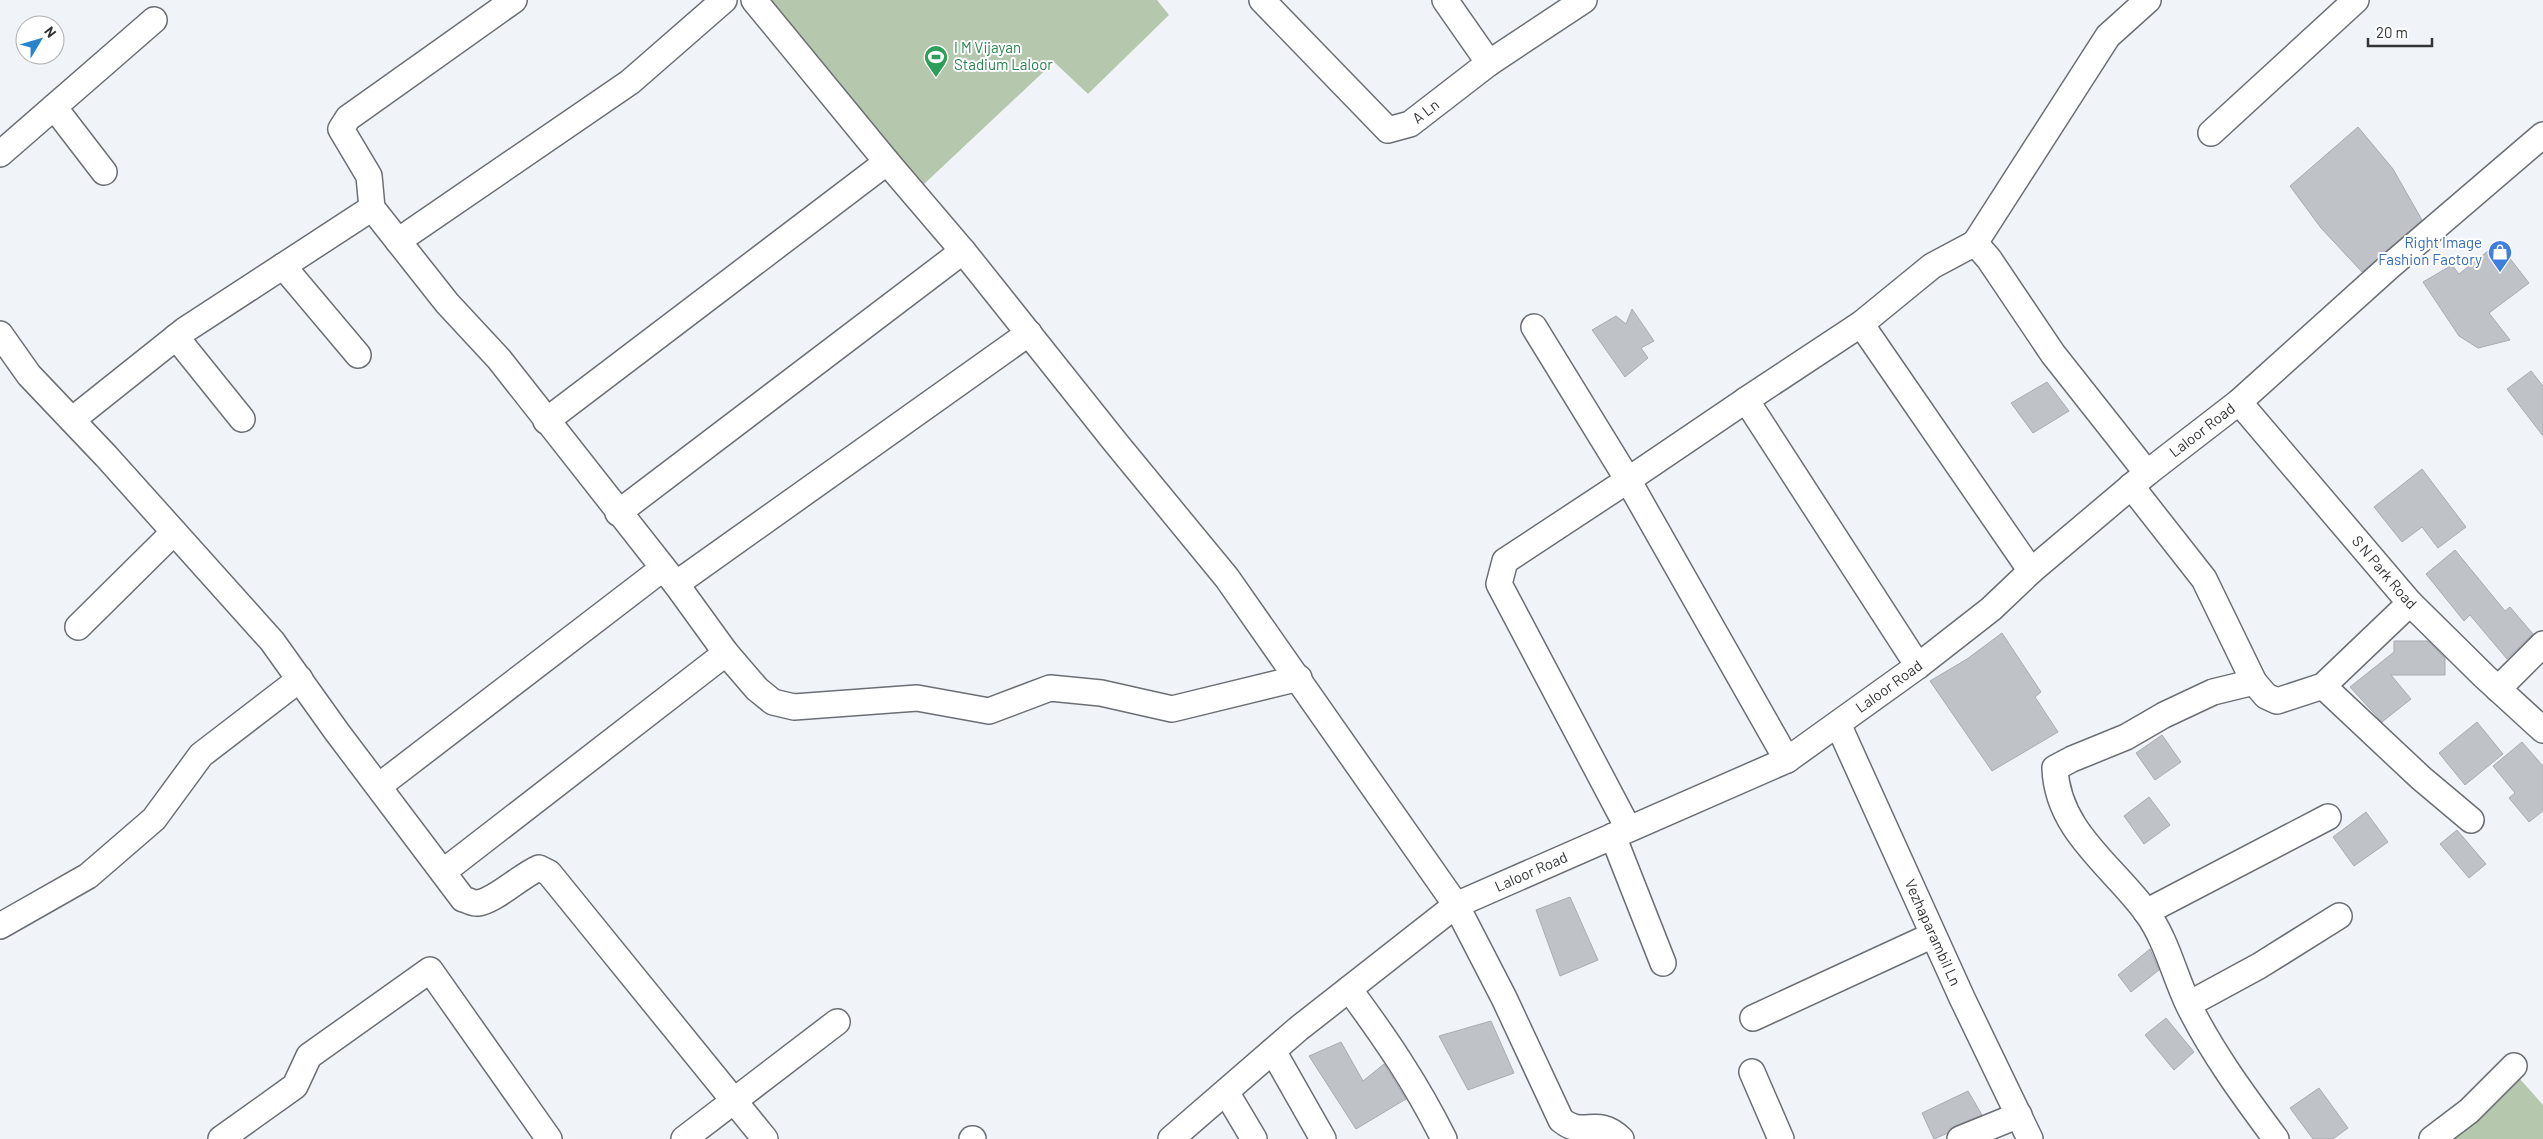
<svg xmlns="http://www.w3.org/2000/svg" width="2543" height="1139" font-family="Barlow,sans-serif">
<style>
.green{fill:#b5c8ae}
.building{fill:#bfc3c8;stroke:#a9acb2}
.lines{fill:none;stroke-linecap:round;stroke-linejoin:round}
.minor-casing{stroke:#6b6f74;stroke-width:28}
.minor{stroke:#fff;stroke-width:25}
.labels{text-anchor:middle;stroke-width:4;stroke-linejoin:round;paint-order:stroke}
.leisure-label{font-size:15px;fill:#27864d;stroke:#fff;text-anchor:start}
.street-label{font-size:15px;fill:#323436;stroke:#fff}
.shop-label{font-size:15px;fill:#366cbe;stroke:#fff;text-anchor:end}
</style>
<rect width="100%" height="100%" fill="#f0f4f9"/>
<path class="green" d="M769,0H1157L1169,15L1088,94L1054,62L923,185Z
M2520,1079L2543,1105V1139H2437Z"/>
<path class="building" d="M2358,127L2393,169L2422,220L2362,272L2321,228L2290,186Z
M2498,243L2529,283L2489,313L2510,340L2478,348L2459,336L2423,282L2452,265L2459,274Z
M1632,309L1654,341L1641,348L1648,358L1625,377L1592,330L1616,316L1626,324Z
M2531,371L2543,386V436L2507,389Z
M2047,382L2069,411L2033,433L2011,403Z
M2422,469L2466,527L2438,548L2422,527L2402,542L2374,507Z
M2455,550L2505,611L2510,607L2533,634L2507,659L2470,615L2464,621L2426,574Z
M2002,633L2041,692L2035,697L2058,732L1992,771L1930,681L1967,659Z
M2394,641H2428L2445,658V675H2391L2411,699L2382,722L2350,687L2394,652Z
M2477,722L2503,754L2465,785L2439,753Z
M2162,735L2181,762L2155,780L2136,753Z
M2522,742L2543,766V811L2529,822L2509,798L2515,793L2493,766Z
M2149,797L2170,825L2144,844L2124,816Z
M2366,812L2388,842L2354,866L2333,837Z
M2457,830L2486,864L2469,878L2440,844Z
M1570,897L1598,960L1560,976L1536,910Z
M2150,949L2159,970L2131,992L2118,975Z
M2166,1018L2194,1052L2174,1070L2145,1035Z
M1491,1021L1514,1073L1468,1090L1439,1036Z
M1341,1042L1363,1081L1384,1064L1406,1099L1356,1129L1309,1056Z
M2319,1088L2348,1128L2333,1139H2313L2290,1108Z
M1968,1091L1982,1115L1955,1126L1948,1133L1934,1139L1922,1113Z"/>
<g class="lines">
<g class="minor-casing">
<g id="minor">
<path d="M514,0L348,118L341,129L369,176L372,208L447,303L499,359L676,584L726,653L757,689L773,702L794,707L917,698L989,711L1050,688L1101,693L1172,709L1299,678"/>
<path d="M754,0L887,162L963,251L1116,443L1227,578L1456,905L1504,998L1561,1120C1584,1139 1596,1115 1621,1139"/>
<path id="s1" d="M1262,0L1388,130L1410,124L1489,63L1584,0"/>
<path d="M1445,0L1489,63"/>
<path d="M54,107L104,172"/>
<path d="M2211,133L2356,0"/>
<path d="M0,154L154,20"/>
<path d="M398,241L630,82L724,0"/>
<path d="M1975,243L2108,36L2148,0"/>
<path d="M283,266L358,355"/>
<path d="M1861,324L1746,400L1918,666"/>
<path d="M1534,327L1628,480L1746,400"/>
<path d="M0,334L29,375L106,456L272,641L337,732L463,899C468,900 473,904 478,903C495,901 520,876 539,868L549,873L765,1139"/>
<path d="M176,337L242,419"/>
<path id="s2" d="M2239,402L2410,603L2484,676L2543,730"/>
<path d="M72,420L185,330L372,208"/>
<path d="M546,421L887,162"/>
<path d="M2131,486L2204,579L2254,682L2266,696L2277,701L2323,686L2410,603"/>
<path d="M618,513L963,251"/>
<path d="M2031,571L1861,324L1932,266L1975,243L1989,259L2053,354L2147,473"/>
<path d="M676,584L1029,333"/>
<path d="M78,627L174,532"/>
<path d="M2254,682L2213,692L2164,715L2126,737L2072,759L2055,768C2057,831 2114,867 2147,913C2167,941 2174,975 2189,1006C2213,1054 2244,1096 2276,1139"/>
<path d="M2323,686L2421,778L2471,820"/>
<path d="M2498,689L2543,644"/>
<path id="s3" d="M1838,724L1962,998L2030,1139"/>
<path d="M379,786L662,569"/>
<path d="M1628,828L1499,584L1505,561L1628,480L1787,760"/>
<path d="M1613,836L1663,963"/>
<path d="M443,872L726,653"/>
<path d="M2146,912L2328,817"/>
<path d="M0,926L88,876L154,819L201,755L300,679"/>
<path d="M1349,989C1386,1039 1416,1083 1444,1139"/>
<path d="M2189,1004L2259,966L2339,916"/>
<path d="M1753,1018L1933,935"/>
<path d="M1273,1051L1323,1139"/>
<path d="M1752,1072L1781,1139"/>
<path d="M1226,1092L1254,1139"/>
<path d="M221,1139L295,1086L309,1056L430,970L549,1139"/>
<path d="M684,1139L837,1022"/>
<path d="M972,1139H973"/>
<path id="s4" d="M1171,1139L1298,1029L1456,905L1787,760L1918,666L1991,609L2031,571L2147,473L2239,402L2390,266L2543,135"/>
<path d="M1960,1139L2019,1115"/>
<path d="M2432,1139L2469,1111L2514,1066"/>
</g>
</g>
<use href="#minor" class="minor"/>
</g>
<defs>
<g id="stadium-pin" transform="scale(1.25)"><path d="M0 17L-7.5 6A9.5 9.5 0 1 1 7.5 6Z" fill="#2e9e5b" stroke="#fff"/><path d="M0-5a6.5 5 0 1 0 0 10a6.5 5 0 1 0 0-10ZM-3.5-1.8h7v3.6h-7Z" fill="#fff"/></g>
<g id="shop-pin" transform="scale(1.25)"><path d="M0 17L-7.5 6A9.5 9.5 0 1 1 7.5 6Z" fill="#3f7fe0" stroke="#fff"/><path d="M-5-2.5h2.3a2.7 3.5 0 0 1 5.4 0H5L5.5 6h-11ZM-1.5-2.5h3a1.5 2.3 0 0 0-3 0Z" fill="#fff"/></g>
</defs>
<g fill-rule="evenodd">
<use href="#stadium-pin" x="936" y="57"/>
<use href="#shop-pin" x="2500" y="252"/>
</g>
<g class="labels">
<g class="leisure-label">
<text x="954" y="53">I M Vijayan<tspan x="954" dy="17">Stadium Laloor</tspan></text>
</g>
<g class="street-label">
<text dy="5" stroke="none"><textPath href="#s1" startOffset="224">A Ln</textPath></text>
<text dy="5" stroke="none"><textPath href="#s4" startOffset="1261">Laloor Road</textPath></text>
<text dy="5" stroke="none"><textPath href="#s2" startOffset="224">S N Park Road</textPath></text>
<text dy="5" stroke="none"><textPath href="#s4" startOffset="856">Laloor Road</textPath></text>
<text dy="5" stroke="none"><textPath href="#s4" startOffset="451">Laloor Road</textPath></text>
<text dy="5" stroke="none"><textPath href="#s3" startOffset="229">Vezhaparambil Ln</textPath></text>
</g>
<g class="shop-label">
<text x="2482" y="248">Right Image<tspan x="2482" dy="17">Fashion Factory</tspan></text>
</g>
</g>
<g transform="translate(40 40) rotate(52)"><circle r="24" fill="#ffffff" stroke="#adaeaf"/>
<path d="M0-4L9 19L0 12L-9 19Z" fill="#2982d0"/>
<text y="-8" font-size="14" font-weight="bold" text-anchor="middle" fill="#323436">N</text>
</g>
<path d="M2368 38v8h64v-8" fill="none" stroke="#323436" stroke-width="2.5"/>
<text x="2376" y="38" font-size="15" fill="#323436" stroke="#ffffff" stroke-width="4" paint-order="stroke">20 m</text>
</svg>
